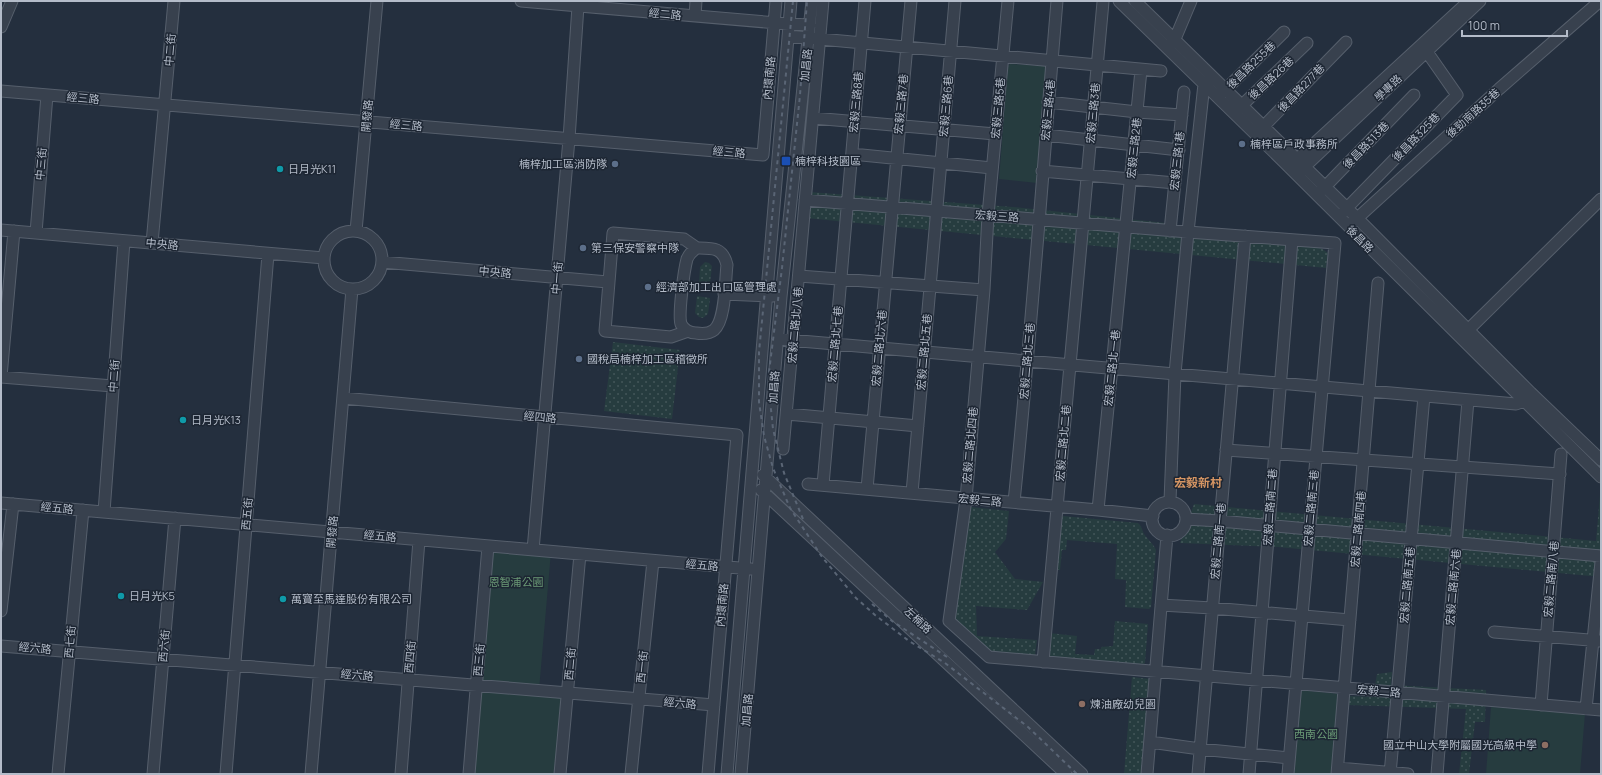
<svg xmlns="http://www.w3.org/2000/svg" width="1602" height="775" font-family="Manrope,'Noto Sans TC',sans-serif">
<style>
.grass{fill:url(#grass-dots)}
.park{fill:#263c3f}
.lines{fill:none;stroke-linecap:round;stroke-linejoin:round}
.minor-casing{stroke:#565f6c;stroke-width:13}
.minor{stroke:#38414e;stroke-width:11}
.rail{stroke:#5a6575;stroke-width:2;stroke-dasharray:4 4;stroke-linecap:butt}
.service-dot{fill:#5c6f8a;stroke:#1d2633;stroke-width:1.5}
.transit-dot{fill:#1a4fb4;stroke:#1d2633;stroke-width:1.5}
.culture-dot{fill:#0f9aa8;stroke:#1d2633;stroke-width:1.5}
.education-dot{fill:#8d6e63;stroke:#1d2633;stroke-width:1.5}
.labels{text-anchor:middle;stroke-width:3;stroke-linejoin:round;paint-order:stroke}
.street-label{font-size:11px;fill:#b4bcc9;stroke:#1d2633}
.poi-label{font-size:11px;fill:#b4bcc9;stroke:#1d2633;text-anchor:start}
.park-label{font-size:11px;fill:#6b9a76;stroke:#1d2633}
.neighbourhood-label{font-size:12px;font-weight:bold;fill:#d59563;stroke:#1d2633}
</style>
<defs>
<pattern id="grass-dots" width="8" height="8" patternUnits="userSpaceOnUse"><rect width="8" height="8" fill="#263c3f"/><path d="M2 2h.1M6 6h.1" fill="none" stroke="#435659" stroke-width="1.8" stroke-linecap="round"/></pattern>
</defs>
<rect width="100%" height="100%" fill="#242f3e"/>
<path class="grass" d="M809,192L1013,207L1166,223V234L1318,246L1328,253L1326,268L806,218Z
M705,262L709,263L712,266L710,283H699L700,267Z
M697,296L710,298L708,314L703,318L699,317L695,313Z
M613,342L680,350L672,419L604,411Z
M1600,495H1601V577L1278,547L1180,543L1194,504L1596,541Z
M971,507L1009,511L1006,539L995,552L1015,579L1043,582L1027,610L976,606L977,636L1037,640L1035,655L1029,657L991,654L953,620L966,510Z
M1063,516L1138,523C1142,526 1142,530 1144,534C1148,540 1153,543 1156,550L1151,607L1149,609L1125,607L1126,580L1115,579L1117,544L1067,540L1066,550H1062L1060,570L1054,569L1060,521Z
M1115,621L1148,624L1145,663L1141,666L1051,660L1047,656L1049,633L1077,636L1075,654L1094,655L1095,649H1101V647L1113,646Z
M1392,672L1391,685L1486,690L1485,722H1475L1469,774H1459L1466,709L1348,705V696L1373,697L1377,674Z
M1132,677L1159,680L1152,774H1124Z"/>
<path class="park" d="M1010,64L1044,66L1047,69L1037,183L999,179L1008,66Z
M488,546L551,552L539,690L567,693L560,774H469Z
M1299,690L1341,694L1334,774H1292Z
M1491,707L1585,714L1580,774H1486Z"/>
<g class="lines">
<g class="minor-casing">
<path id="minor" d="M521,1L789,24L810,25
M1008,1L988,215L984,290L966,499L949,621L989,657L1601,710
M1119,1L1283,161L1601,477
M1135,1L1357,218L1531,393L1601,460
M695,16L696,1
M1,27L12,1
M788,36L1161,71
M1171,43L1175,39L1191,1
M1,91L763,155L776,1
M1221,94L1284,32
M1048,102L1137,112L1182,115
M1238,109L1307,43
M813,118L995,134
M1260,130L1346,42
M1046,135L1179,150
M852,154L992,168
M1293,163L1469,1
M1042,171L1175,183
M1299,172L1480,1
M1321,191L1414,95
M805,200L1188,232L1335,243L1288,774
M1342,213L1457,95L1427,52
M1352,223L1499,89L1600,1
M1,230L324,258
M324 260a29 29 0 1 1 58 0a29 29 0 1 1-58 0Z
M14,231L1,377L113,386
M356,231L377,1
M1170,231L1184,92
M36,233L47,95
M152,243L174,1
M697,248C712,248 723,247 727,265C725,280 726,320 714,330C709,334 702,334 696,333C690,333 684,330 681,324C678,315 684,270 687,259C689,254 692,251 697,248Z
M382,262L608,282
M799,276L984,290
M724,294L773,296
M688,331L671,337L605,331L613,233L684,239L697,248
M1463,335L1601,199
M778,339L1516,404L1524,401L1531,393
M343,398L737,435L708,774
M787,414L918,426
M783,449L823,1
M1226,450L1560,474
M763,475L1082,774
M808,484L1098,510L1153,516
M823,485L865,1
M867,489L911,1
M761,490L1066,774
M912,493L955,1
M1170,501L1175,374L1188,232L1204,84L1208,81
M1014,502C1031,336 1043,168 1057,1
M1152 519a17 17 0 1 1 34 0a17 17 0 1 1-34 0Z
M1,503L751,569
M1098,510L1141,70
M104,512L124,241
M1186,519L1220,521L1601,556
M533,550L569,139L578,6
M1161,605L1212,608L1350,620
M1,611L13,504
M1494,632L1601,641
M1,646L714,705
M1043,662L1103,2
M1541,705L1561,454
M1586,709L1601,562
M1150,742L1200,749L1289,758
M1338,768L1408,774
M58,774L83,510
M153,774L175,518
M226,774L268,254
M311,774L352,289
M401,774L419,540
M469,774L488,546
M560,774L580,554
M631,774L653,561
M727,774L791,1
M741,774L781,297L812,1
M1147,774L1167,535
M1198,774L1245,236
M1249,774L1292,240
M1337,774L1378,283
M1390,774L1424,396
M1437,774L1468,400"/>
</g>
<use href="#minor" class="minor"/>
<path class="rail" d="M793,1L759,352V402L764,436L773,468L790,508L822,557L856,598L875,615L909,641L945,663L1028,727L1077,774
M803,519L784,473L773,429L769,390V372L782,268L800,95L807,1
M872,604L892,621L947,657"/>
</g>
<g class="service-dot">
<circle cx="1242" cy="144" r="4"/>
<circle cx="615" cy="164" r="4"/>
<circle cx="583" cy="248" r="4"/>
<circle cx="648" cy="287" r="4"/>
<circle cx="579" cy="359" r="4"/>
</g>
<rect class="transit-dot" x="781" y="156" width="10" height="10" rx="2"/>
<g class="culture-dot">
<circle cx="280" cy="169" r="4"/>
<circle cx="183" cy="420" r="4"/>
<circle cx="121" cy="596" r="4"/>
<circle cx="283" cy="599" r="4"/>
</g>
<g class="education-dot">
<circle cx="1082" cy="704" r="4"/>
<circle cx="1545" cy="745" r="4"/>
</g>
<g class="labels">
<g class="street-label">
<text transform="translate(665 14) rotate(5)" y="4">經二路</text>
<text transform="translate(170 50) rotate(-85)" y="4">中二街</text>
<text transform="translate(806 65) rotate(-84)" y="4">加昌路</text>
<text transform="translate(1251 65) rotate(-44)" y="4">後昌路255巷</text>
<text transform="translate(769 78) rotate(-85)" y="4">內環南路</text>
<text transform="translate(1271 78) rotate(-43)" y="4">後昌路26巷</text>
<text transform="translate(1301 88) rotate(-46)" y="4">後昌路277巷</text>
<text transform="translate(1388 88) rotate(-44)" y="4">學專路</text>
<text transform="translate(83 98) rotate(5)" y="4">經三路</text>
<text transform="translate(856 102) rotate(-85)" y="4">宏毅三路8巷</text>
<text transform="translate(901 104) rotate(-85)" y="4">宏毅三路7巷</text>
<text transform="translate(946 106) rotate(-85)" y="4">宏毅三路6巷</text>
<text transform="translate(998 108) rotate(-85)" y="4">宏毅三路5巷</text>
<text transform="translate(1048 110) rotate(-85)" y="4">宏毅三路4巷</text>
<text transform="translate(1093 113) rotate(-85)" y="4">宏毅三路3巷</text>
<text transform="translate(1473 113) rotate(-42)" y="4">後勁南路35巷</text>
<text transform="translate(367 116) rotate(-85)" y="4">開發路</text>
<text transform="translate(406 125) rotate(5)" y="4">經三路</text>
<text transform="translate(1416 137) rotate(-46)" y="4">後昌路325巷</text>
<text transform="translate(1366 145) rotate(-46)" y="4">後昌路313巷</text>
<text transform="translate(1134 148) rotate(-84)" y="4">宏毅三路2巷</text>
<text transform="translate(729 152) rotate(5)" y="4">經三路</text>
<text transform="translate(1177 161) rotate(-84)" y="4">宏毅三路1巷</text>
<text transform="translate(41 164) rotate(-85)" y="4">中三街</text>
<text transform="translate(997 216) rotate(4)" y="4">宏毅三路</text>
<text transform="translate(1360 239) rotate(45)" y="4">後昌路</text>
<text transform="translate(162 244) rotate(5)" y="4">中央路</text>
<text transform="translate(495 272) rotate(5)" y="4">中央路</text>
<text transform="translate(557 278) rotate(-85)" y="4">中一街</text>
<text transform="translate(795 325) rotate(-85)" y="4">宏毅二路北八巷</text>
<text transform="translate(835 344) rotate(-85)" y="4">宏毅二路北七巷</text>
<text transform="translate(879 348) rotate(-85)" y="4">宏毅二路北六巷</text>
<text transform="translate(924 352) rotate(-85)" y="4">宏毅二路北五巷</text>
<text transform="translate(1027 361) rotate(-85)" y="4">宏毅二路北三巷</text>
<text transform="translate(1112 368) rotate(-84)" y="4">宏毅二路北一巷</text>
<text transform="translate(114 376) rotate(-86)" y="4">中二街</text>
<text transform="translate(774 387) rotate(-86)" y="4">加昌路</text>
<text transform="translate(540 417) rotate(5)" y="4">經四路</text>
<text transform="translate(1063 443) rotate(-85)" y="4">宏毅二路北二巷</text>
<text transform="translate(970 445) rotate(-85)" y="4">宏毅二路北四巷</text>
<text transform="translate(980 500) rotate(5)" y="4">宏毅二路</text>
<text transform="translate(1270 507) rotate(-86)" y="4">宏毅二路南二巷</text>
<text transform="translate(57 508) rotate(5)" y="4">經五路</text>
<text transform="translate(1311 508) rotate(-85)" y="4">宏毅二路南三巷</text>
<text transform="translate(247 514) rotate(-85)" y="4">西五街</text>
<text transform="translate(1358 529) rotate(-85)" y="4">宏毅二路南四巷</text>
<text transform="translate(332 532) rotate(-85)" y="4">開發路</text>
<text transform="translate(380 536) rotate(5)" y="4">經五路</text>
<text transform="translate(1218 541) rotate(-85)" y="4">宏毅二路南一巷</text>
<text transform="translate(702 565) rotate(5)" y="4">經五路</text>
<text transform="translate(1551 579) rotate(-85)" y="4">宏毅二路南八巷</text>
<text transform="translate(1407 585) rotate(-85)" y="4">宏毅二路南五巷</text>
<text transform="translate(1453 587) rotate(-85)" y="4">宏毅二路南六巷</text>
<text transform="translate(722 605) rotate(-85)" y="4">內環南路</text>
<text transform="translate(918 620) rotate(43)" y="4">左楠路</text>
<text transform="translate(70 642) rotate(-85)" y="4">西七街</text>
<text transform="translate(164 646) rotate(-85)" y="4">西六街</text>
<text transform="translate(35 648) rotate(5)" y="4">經六路</text>
<text transform="translate(410 657) rotate(-85)" y="4">西四街</text>
<text transform="translate(479 660) rotate(-85)" y="4">西三街</text>
<text transform="translate(570 664) rotate(-85)" y="4">西二街</text>
<text transform="translate(642 667) rotate(-84)" y="4">西一街</text>
<text transform="translate(357 675) rotate(5)" y="4">經六路</text>
<text transform="translate(1379 691) rotate(5)" y="4">宏毅二路</text>
<text transform="translate(680 703) rotate(5)" y="4">經六路</text>
<text transform="translate(747 710) rotate(-85)" y="4">加昌路</text>
</g>
<g class="poi-label">
<text x="1250" y="148">楠梓區戶政事務所</text>
<text x="795" y="165">楠梓科技園區</text>
<text x="607" y="168" text-anchor="end">楠梓加工區消防隊</text>
<text x="288" y="173">日月光K11</text>
<text x="591" y="252">第三保安警察中隊</text>
<text x="656" y="291">經濟部加工出口區管理處</text>
<text x="587" y="363">國稅局楠梓加工區稽徵所</text>
<text x="191" y="424">日月光K13</text>
<text x="129" y="600">日月光K5</text>
<text x="291" y="603">萬寶至馬達股份有限公司</text>
<text x="1090" y="708">煉油廠幼兒園</text>
<text x="1537" y="749" text-anchor="end">國立中山大學附屬國光高級中學</text>
</g>
<g class="park-label">
<text x="516" y="586">恩智浦公園</text>
<text x="1316" y="738">西南公園</text>
</g>
<g class="neighbourhood-label">
<text x="1198" y="487">宏毅新村</text>
</g>
</g>
<rect width="1602" height="775" fill="none" stroke="#b4bcc9" stroke-width="4"/>
<path d="M1462 30v6h105v-6" fill="none" stroke="#b4bcc9" stroke-width="2"/>
<text x="1468" y="30" font-size="12" fill="#b4bcc9" stroke="#1d2633" stroke-width="3" paint-order="stroke">100 m</text>
</svg>
